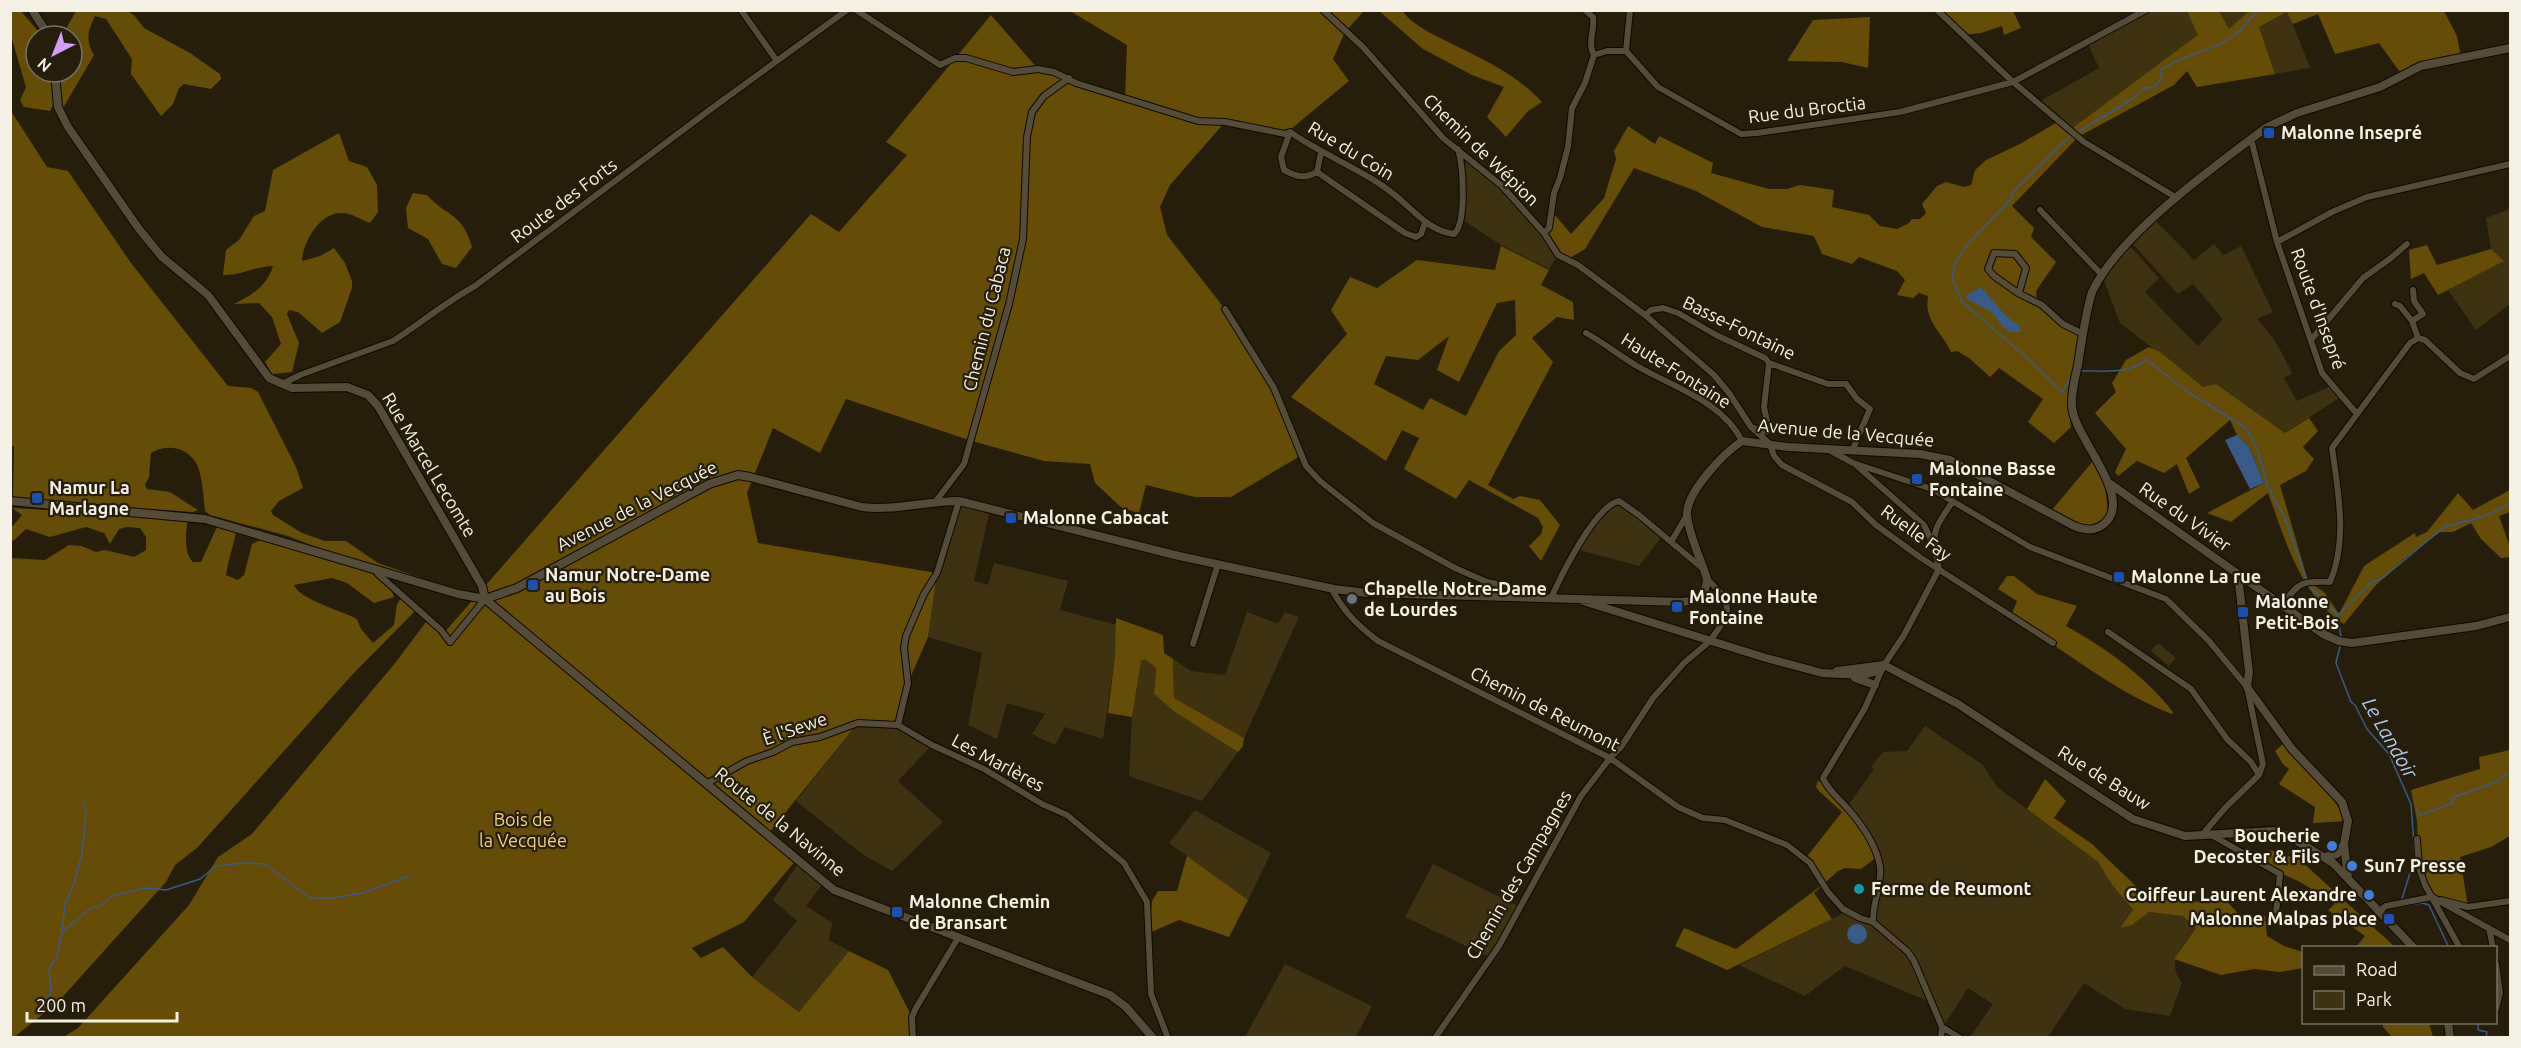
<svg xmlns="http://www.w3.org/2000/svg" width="2521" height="1048" font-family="Ubuntu,sans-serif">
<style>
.green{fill:#3f3211}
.forest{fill:#654d07;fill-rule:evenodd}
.water{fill:#395b89}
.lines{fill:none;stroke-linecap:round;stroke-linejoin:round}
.stream{stroke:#395b89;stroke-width:1.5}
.street-casing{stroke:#0f0800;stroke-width:8}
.secondary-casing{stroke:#0f0800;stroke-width:10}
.street{stroke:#544b38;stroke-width:6}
.secondary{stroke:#544b38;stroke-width:8}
.transit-dot{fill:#1a4fb4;stroke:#261e0b;stroke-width:2}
.worship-dot{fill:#6b7280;stroke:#261e0b;stroke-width:2}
.shop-dot{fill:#3f7fe0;stroke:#261e0b;stroke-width:2}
.culture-dot{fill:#0f9aa8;stroke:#261e0b;stroke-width:2}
.labels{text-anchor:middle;stroke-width:4.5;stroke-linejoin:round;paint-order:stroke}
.street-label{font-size:18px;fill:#f5f0e4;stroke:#261e0b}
.poi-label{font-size:18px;font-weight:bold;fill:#f5f0e4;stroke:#261e0b;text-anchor:start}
.park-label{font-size:18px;fill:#f5d178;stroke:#261e0b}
.water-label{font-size:20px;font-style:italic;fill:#aeccf8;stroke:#261e0b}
</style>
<rect width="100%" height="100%" fill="#261e0b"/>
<path class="green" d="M2146,11H2187L2199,35L2070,131L2037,103L2099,68L2087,42Z
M2219,11H2249L2229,30Z
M2288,12L2310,68L2275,74L2259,27Z
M1460,156L1486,170L1502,186L1558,255L1549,269L1501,245L1460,218Z
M2510,209V304L2476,330L2448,290L2503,261L2491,249L2486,218Z
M2154,219L2194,260L2214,244L2223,255L2241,246L2273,312L2257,319C2273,335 2283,353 2292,374L2284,378L2297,401L2331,386L2341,397L2285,433L2216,384L2203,387L2120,323L2102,275L2130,246L2159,278L2145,292L2198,346L2223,319L2193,284L2178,294L2130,241Z
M959,501L990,509L974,581L988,585L994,563L1068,581L1060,610L1117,625L1115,655L1103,739L1065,727L1055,745L1032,734L1045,714L1007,703L997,739L968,725L982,653L928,637L937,573Z
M1621,501L1662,536L1639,566L1576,549L1601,515Z
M1247,612L1278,624L1285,612L1299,617L1244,738L1174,698L1173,659L1191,671L1225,675Z
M2158,643L2176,658L2169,666L2151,651Z
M1145,659L1156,668L1154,694L1173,710L1238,752L1202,801L1129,776L1132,717L1141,661Z
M858,723L898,725L932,745L898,781L943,822L892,871L862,854L796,801Z
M1925,726L1983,765L1997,787L2098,862L2112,885L2133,911L2120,928L2132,925L2149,912L2184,916L2196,928C2182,948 2165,960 2182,983L2170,1016L2125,1009L2084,983L2048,1037H1970L1993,1004L1968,988L1943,1027L1960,1037H1941L1942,1027L1930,1002L1845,966L1805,996L1739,965L1838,916L1845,911L1873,921L1880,867L1847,807L1874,769L1871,767L1883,752L1907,751Z
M1195,810L1271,853L1248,900L1169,843Z
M800,861L824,882L806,906L832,923L829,940L849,951L799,1012L752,977L797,921L773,900Z
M1433,864L1518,906L1503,934L1487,956L1405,917Z
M1285,964L1372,1006L1356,1037H1245Z"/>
<path class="forest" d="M16,11H21L42,36H36V72H72V36H48L63,34L76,11H127L134,15L144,28L190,53L220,74L221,79L211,89L184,84L179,88L173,104L161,116L131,74L132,59L106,19L95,16C88,31 85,40 94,55L63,108L60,91L50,111L24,107L20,100L26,87L11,36V13Z
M1070,11H1364L1345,32L1333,59L1349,81L1285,134L1225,122L1170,185L1160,207L1167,235L1225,309L1274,388L1300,456L1231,497H1195L1146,485L1139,513L1122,508L1095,483L1090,464L1044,461L972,441L846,399L820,453L773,428L747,493L758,543L937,573L928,637L908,683L898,725L858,723L768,834L797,859L744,922L692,948L701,958L723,947L752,977L799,1012L849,951L888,970L912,1017L913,1037L62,1038L78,1028L189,905L218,857L252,834L396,662L426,622L442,635L811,214L839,232L907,155L886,142L991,15L1038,69L1125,96L1127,45Z
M1379,11H1402C1415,27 1433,34 1452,44C1485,60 1517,75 1542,102L1528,111L1506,137L1487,117L1504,87L1472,75L1423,49Z
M1937,11H2013L2021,28L2004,35L2002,26L1981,33L1963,35Z
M2187,11H2219L2229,29L2249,11H2444L2457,36L2461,58L2402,75L2379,43L2335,54L2318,14L2293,24L2287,12L2259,27L2275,74L2197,87L2187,71L2174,85L2078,137L2012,206L2034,228L2031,237L2056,262L2036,291L2037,302L2063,324L2083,334L2068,404L2071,427L2054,443L2028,422L2043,399L1999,368L1990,377L1969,358L1957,351L1951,352C1941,330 1924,322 1928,296L1919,293L1913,298L1897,295L1905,280L1897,271L1859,257L1852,264L1822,254L1814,236L1762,227L1696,191L1634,168L1585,249L1568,259L1558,255L1544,233L1549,228L1550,209L1571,234L1604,198L1616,159L1614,151L1628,126L1655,144L1659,136L1713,163L1711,173L1769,189H1787L1800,185L1834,190L1832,207L1869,215L1880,226L1897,229L1909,223L1912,219H1920L1926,213L1922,204L1937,186L1946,182L1964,187L1971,185L1975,170L1986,160L2020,144L2059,121L2070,130L2198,35Z
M1870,17L1868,68L1842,62L1787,61L1813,20Z
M11,111L47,167L68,171L131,263L228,386L251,388L258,392L296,467L303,488L279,501L271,511L273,515L302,533L325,541H346L378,563L427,580L336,555L288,536L210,515L205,511C204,500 202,472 196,463C186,446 166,444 151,453L149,477L145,485L147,489L170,492L198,510L193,512L13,499L14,446H11Z
M339,133L349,161L367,167L377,185L378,212L370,223C362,220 351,213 342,213C320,212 303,242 302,261L320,256L334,248L345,263L352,281V288L340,322L322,333L298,312L289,310L287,314L299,343L292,372L272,374L265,362L281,344L272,317L259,303L234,304C252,295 267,286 273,266C255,266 241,276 223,275L226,250L239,240L254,216L265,211L273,170Z
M413,193L427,195C448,218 462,212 472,247L456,268L442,264L428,239L408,228L406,208Z
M2427,245L2437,265L2491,249L2504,261L2438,295L2424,273L2411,279L2409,250Z
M1501,246L1549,270L1541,285L1573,302L1574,320L1557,317L1532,338L1553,362L1488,485L1513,499L1520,496L1540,500L1560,525L1541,561L1529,546L1541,534L1543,527L1538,518L1469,480L1456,499L1404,469L1419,438L1402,430L1386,461L1291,397L1347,334L1331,310L1350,277L1377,288L1417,260L1495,270ZM1515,300L1516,335L1499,351L1466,416L1430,398L1423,410L1374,384L1386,356L1418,360L1449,336L1437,370L1459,382L1497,303Z
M2149,347L2160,352L2203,387L2216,384L2285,433L2309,418L2318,431L2303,447L2314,459L2306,471L2280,485L2308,581L2325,593L2339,614L2364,566L2415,533L2416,537L2427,532L2458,493L2473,510L2510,490V512L2499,516L2510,547V557L2501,558L2481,539L2471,523L2453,532H2440L2405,558L2375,586L2344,624C2299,593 2286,541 2268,493L2231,522L2207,513L2264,483L2249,447L2237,435L2230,420L2186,458L2200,487L2189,494L2177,464L2164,473L2137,461L2118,476L2115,472L2126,449L2095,413L2116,392L2112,383L2126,360Z
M2093,461L2105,485L2108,513L2098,525L2086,527L2051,511Z
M12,508L188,518C186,530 183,553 193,562H201L217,527L236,531C234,546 228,559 226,575L238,580L244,575L252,544L263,539L282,543L371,573C381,578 391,585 394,597L374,603L347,583L332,578L294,585C299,599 342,611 357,619L361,629L373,643L394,625L397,604L402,597L418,608L352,675L197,848L175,865L166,882L58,1002L13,1038L10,1037V558L45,560L69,545L81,546L96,552L105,550L134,557L146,550V537L140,528L127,527L119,529L110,544L104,533L86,527L50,537L26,529L13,541L11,538V528L22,515Z
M2007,576H2014L2037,594L2077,606L2066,626C2106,648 2145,676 2173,712L2172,714C2113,691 2064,650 2011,616L2017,601L1998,589Z
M1116,618L1163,635L1164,653L1173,659L1174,698L1244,738L1243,746L1238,752L1175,712L1154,694L1156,668L1145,659L1141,661L1132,717L1108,713L1115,655Z
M2284,743C2304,770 2332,790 2346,821L2313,823L2315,807L2279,784L2289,769L2283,764L2275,751Z
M2510,750V836L2491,847L2460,857L2468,907L2432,897L2419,868L2417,821L2411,790L2480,769L2479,757Z
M2045,779L2066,801L2054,818L2092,844L2142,892L2197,902L2222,896L2244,920L2265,916L2267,936L2284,946L2303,952V968L2280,972L2254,969L2221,975L2174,959L2196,928L2183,916L2149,912L2132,925L2120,928L2133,910L2112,885L2098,862L2027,809Z
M1818,780L1849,809L1877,857L1861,869L1845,868L1838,871L1814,893L1832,919L1727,970L1675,946L1684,928L1736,949L1822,885L1805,859L1842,812L1819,791L1816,787Z
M2270,850L2300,860L2395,947H2356L2365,936L2328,910L2335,904L2300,882L2263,865Z
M1187,856L1248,900L1229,937L1179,920L1149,933L1152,901L1158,891H1177Z
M2383,1023H2429L2433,1037H2392L2383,1027Z"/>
<path class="water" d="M1981,287L2005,315L2019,326L2021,332H2011L2003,327L1992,312L1969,300L1965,296Z
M2237,435L2249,447L2264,483L2250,489L2225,440Z
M1847 934a10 10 0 1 1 20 0a10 10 0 1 1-20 0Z"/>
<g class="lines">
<path class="stream" d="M2078,132L2132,99L2143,89L2156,86L2161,79V70C2183,54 2217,50 2236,34C2245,27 2250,17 2259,10
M2070,136L2012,193L2011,199L1967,245L1955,263L1952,278L1962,302L2033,363L2062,392L2072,376
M2079,371C2101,370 2129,376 2146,359L2185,390L2246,428L2257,448L2268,487L2285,518L2307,581
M2309,586L2338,615
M2338,615L2371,583L2384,577L2444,527L2485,516L2510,504
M2338,616L2341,638
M2340,646L2336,663L2351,702L2355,705L2367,729L2389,754L2411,804L2415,857L2401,902
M2417,808L2418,816L2453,803L2452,798L2496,782L2510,772
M2400,906L2422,903L2429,905L2449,948
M62,932L65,904L74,884L82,853L86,813L84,802
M36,1015L51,993L49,969L57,957L62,932L91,908L98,907L112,896L146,888L166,890L200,879L216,866L244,863L265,864L310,898H333L363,893L409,876
M2478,1022V1030L2487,1032L2486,1038"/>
<g class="street-casing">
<path id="street" d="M741,10L777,61
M856,10L940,65L955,58H966L1013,72L1038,69L1054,72L1076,83L1198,121L1225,122L1285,134L1290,132C1327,158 1371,172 1404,203C1420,217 1432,231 1454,234C1467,222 1463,166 1458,149
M1323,10L1363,47L1443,138L1502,186L1544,233L1558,255L1578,265L1645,315L1714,375L1729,393L1751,427L1770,444L1774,456L1782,465L1852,502L1876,525L1921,558L2053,643
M1937,10L2013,82L2084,142L2177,198
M1626,51L1630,10
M1594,55L1607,51H1626L1658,87L1741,134L1757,133L1900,112L2013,82L2146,10
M1290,132L1281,157L1284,170C1297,177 1304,179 1317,172
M2251,139L2277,242L2322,373L2357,414
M1321,152L1317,172L1405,233L1416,237L1421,234L1425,223
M2040,210L2102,275
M1544,233L1549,228L1554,193L1560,178L1568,147L1572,108L1585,83L1594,55C1587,42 1595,31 1593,17L1585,10
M2277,242L2332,212L2367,197L2510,164
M2413,290L2414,301L2423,314L2412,321L2418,338
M2019,293L2026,268L2015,254L1994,253L1988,269L1994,276L2018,293L2042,305L2063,324L2083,334
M2395,304L2400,306L2412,321
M1225,309L1274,388L1306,466L1320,481L1373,523L1455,568L1487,582L1529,590L1539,598
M1645,315L1651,310L1663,308L1678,313L1716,335L1765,358L1769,363L1828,384H1846L1857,399L1870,409L1852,451
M1586,333C1604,343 1620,356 1637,366C1673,387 1723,402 1742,441
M2311,340L2363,278L2391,258L2407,244
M282,384L300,375L393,341C421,323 446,302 475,286L715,106L847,10
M1751,427L1767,432L1769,430L1764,407L1769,363
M1831,451L1853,463L1932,489L2030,547L2166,599L2209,641L2247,687L2263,764L2259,775L2226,807L2201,836
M1855,464L1924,525L1933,544
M936,501L964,464L1009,304L1023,239L1027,137L1032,112L1044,96L1069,78
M1671,542L1687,515
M375,569L378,574L441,630L450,642L485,599
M1939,569C1931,533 1932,532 1953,501
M1331,588C1344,612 1357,625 1378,641L1610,758L1678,807L1703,818L1725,820L1787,845L1810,863L1828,892L1843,909L1860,918L1873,922L1908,952L1914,961L1942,1027L1941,1038
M1551,598C1561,576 1595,506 1619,501L1639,515L1702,568
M2282,605C2299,582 2301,581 2330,582C2348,541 2338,491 2332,448L2410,343L2418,338L2425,340L2460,373L2474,379L2510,356
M2108,632L2191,689L2227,739L2251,762L2259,775
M1193,644L1218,564
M898,725L908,683L904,648L906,636L924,594L937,573L959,501
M706,784L747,761L773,752L792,742L820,737L858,723L898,725L932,745L984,769L1042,804L1067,815L1124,863L1147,902L1151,994L1168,1038
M2213,836L2280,874L2276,913
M2417,839L2419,868L2425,885L2460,948
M2441,900L2468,907L2510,901
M2378,912L2386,906L2432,897L2510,940
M1873,922C1872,903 1882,886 1880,867C1877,847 1862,825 1849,810C1840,799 1829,792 1823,778L1865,708L1884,665L1904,635L1939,569
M2489,928L2493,948
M2496,964L2500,993L2496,1009
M1942,1027L1960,1038
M913,1038L912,1017L916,1008L958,938
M1435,1038L1499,946L1581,796L1610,758L1621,747L1653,698L1684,663L1710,641L1728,615L1725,597L1707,579"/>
</g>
<g class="secondary-casing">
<path id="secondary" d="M32,10L49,36
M55,72L58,107L68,127L139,229L162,257L208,295L269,378L292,388L347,387L368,395L378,406L482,586L485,599
M2109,483L2323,634L2339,641L2352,643L2476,626L2510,617
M10,501L205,519L458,594L485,599L517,588L709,484L738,475L750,477L862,507C895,511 926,501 959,501L1179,556L1334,589L1367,593L1682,602C1698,600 1706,596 1707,579C1701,559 1689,536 1687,515C1686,492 1724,453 1742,441L1788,447L1920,454L1950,460L2074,526C2085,530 2094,532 2104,524C2136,497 2073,437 2072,406C2071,393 2075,378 2078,365C2082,340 2085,315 2092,292C2120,233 2214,167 2267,127L2297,113L2380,87L2421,66L2510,48
M2238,575L2249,672L2247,687L2292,749L2342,802L2348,821L2344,844L2348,878
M485,599L834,890L1110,995L1126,1007L1153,1038
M1583,601L1766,658L1822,673L1863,675L1878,671L1884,665
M1884,665L1958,704L2133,819L2185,836L2274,831L2287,835L2333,863L2414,948
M1837,671L1884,665
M1855,678L1875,685
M2325,857L2337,854L2344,844
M2448,1022L2450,1038"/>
</g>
<use href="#street" class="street"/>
<use href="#secondary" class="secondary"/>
</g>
<g class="transit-dot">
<rect x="2263" y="127" width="12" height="12" rx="3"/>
<rect x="1911" y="473" width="12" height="12" rx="3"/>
<rect x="31" y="492" width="12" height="12" rx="3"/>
<rect x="1005" y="512" width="12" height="12" rx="3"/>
<rect x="2113" y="571" width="12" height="12" rx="3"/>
<rect x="527" y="579" width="12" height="12" rx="3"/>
<rect x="1671" y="601" width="12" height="12" rx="3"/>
<rect x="2237" y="606" width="12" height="12" rx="3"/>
<rect x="891" y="906" width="12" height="12" rx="3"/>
<rect x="2383" y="913" width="12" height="12" rx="3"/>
</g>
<circle class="worship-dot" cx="1352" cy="599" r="6"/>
<g class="shop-dot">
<circle cx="2332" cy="846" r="6"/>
<circle cx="2352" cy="866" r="6"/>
<circle cx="2369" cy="895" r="6"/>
</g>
<circle class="culture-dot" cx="1859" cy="889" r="6"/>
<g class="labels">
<g class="street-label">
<text transform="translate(1807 110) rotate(-7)" y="6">Rue du Broctia</text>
<text transform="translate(1481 150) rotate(44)" y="6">Chemin de Wépion</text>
<text transform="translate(1351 151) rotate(31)" y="6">Rue du Coin</text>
<text transform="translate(564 201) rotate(-37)" y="6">Route des Forts</text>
<text transform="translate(2318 309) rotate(70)" y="6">Route d'Insepré</text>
<text transform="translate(987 319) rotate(-76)" y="6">Chemin du Cabaca</text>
<text transform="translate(1739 328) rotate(26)" y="6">Basse-Fontaine</text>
<text transform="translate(1676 371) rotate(32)" y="6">Haute-Fontaine</text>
<text transform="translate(1846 433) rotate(5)" y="6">Avenue de la Vecquée</text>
<text transform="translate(429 465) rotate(59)" y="6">Rue Marcel Lecomte</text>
<text transform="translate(637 506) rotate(-27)" y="6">Avenue de la Vecquée</text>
<text transform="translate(2185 517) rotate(35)" y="6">Rue du Vivier</text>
<text transform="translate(1916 533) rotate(36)" y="6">Ruelle Fay</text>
<text transform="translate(1545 709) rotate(27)" y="6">Chemin de Reumont</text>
<text transform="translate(795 729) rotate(-19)" y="6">È l'Sewe</text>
<text transform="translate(998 763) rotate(28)" y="6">Les Marlères</text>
<text transform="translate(2104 778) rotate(32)" y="6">Rue de Bauw</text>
<text transform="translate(780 822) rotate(39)" y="6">Route de la Navinne</text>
<text transform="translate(1519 875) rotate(-60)" y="6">Chemin des Campagnes</text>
</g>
<g class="poi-label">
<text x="2281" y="139">Malonne Insepré</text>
<text x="1929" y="475">Malonne Basse<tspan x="1929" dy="21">Fontaine</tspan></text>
<text x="49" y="494">Namur La<tspan x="49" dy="21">Marlagne</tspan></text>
<text x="1023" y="524">Malonne Cabacat</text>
<text x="545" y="581">Namur Notre-Dame<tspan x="545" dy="21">au Bois</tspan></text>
<text x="2131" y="583">Malonne La rue</text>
<text x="1364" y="595">Chapelle Notre-Dame<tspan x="1364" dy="21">de Lourdes</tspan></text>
<text x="1689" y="603">Malonne Haute<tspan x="1689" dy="21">Fontaine</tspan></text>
<text x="2255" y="608">Malonne<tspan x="2255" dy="21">Petit-Bois</tspan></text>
<text x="2320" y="842" text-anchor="end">Boucherie<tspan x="2320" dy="21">Decoster &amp; Fils</tspan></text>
<text x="2364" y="872">Sun7 Presse</text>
<text x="1871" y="895">Ferme de Reumont</text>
<text x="2357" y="901" text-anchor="end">Coiffeur Laurent Alexandre</text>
<text x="909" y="908">Malonne Chemin<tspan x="909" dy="21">de Bransart</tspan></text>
<text x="2377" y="925" text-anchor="end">Malonne Malpas place</text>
</g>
<g class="park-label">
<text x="523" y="826">Bois de<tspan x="523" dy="21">la Vecquée</tspan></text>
</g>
<g class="water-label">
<text transform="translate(2390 738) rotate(60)" y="7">Le Landoir</text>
</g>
</g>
<rect width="2521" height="1048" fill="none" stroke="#f5f0e4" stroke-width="24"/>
<rect x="2302" y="946" width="195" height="78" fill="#261e0b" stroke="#797262" stroke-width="1.5"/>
<rect x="2314" y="966" width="30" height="9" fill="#544b38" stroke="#797262" stroke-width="1.5"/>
<text x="2356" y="976" font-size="18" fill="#f5f0e4">Road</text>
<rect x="2314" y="991" width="30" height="18" fill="#3f3211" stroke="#797262" stroke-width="1.5"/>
<text x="2356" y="1006" font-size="18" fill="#f5f0e4">Park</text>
<g transform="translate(54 54) rotate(222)"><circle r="28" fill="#261e0b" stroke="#797262" stroke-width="1.5"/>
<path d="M0-4.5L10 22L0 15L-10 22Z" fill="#d49cfb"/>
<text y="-9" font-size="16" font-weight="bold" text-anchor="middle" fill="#f5f0e4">N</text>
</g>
<path d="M27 1012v9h150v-9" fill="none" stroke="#f5f0e4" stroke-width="3"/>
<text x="36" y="1012" font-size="18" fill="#f5f0e4" stroke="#261e0b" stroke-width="4.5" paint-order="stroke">200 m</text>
</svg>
